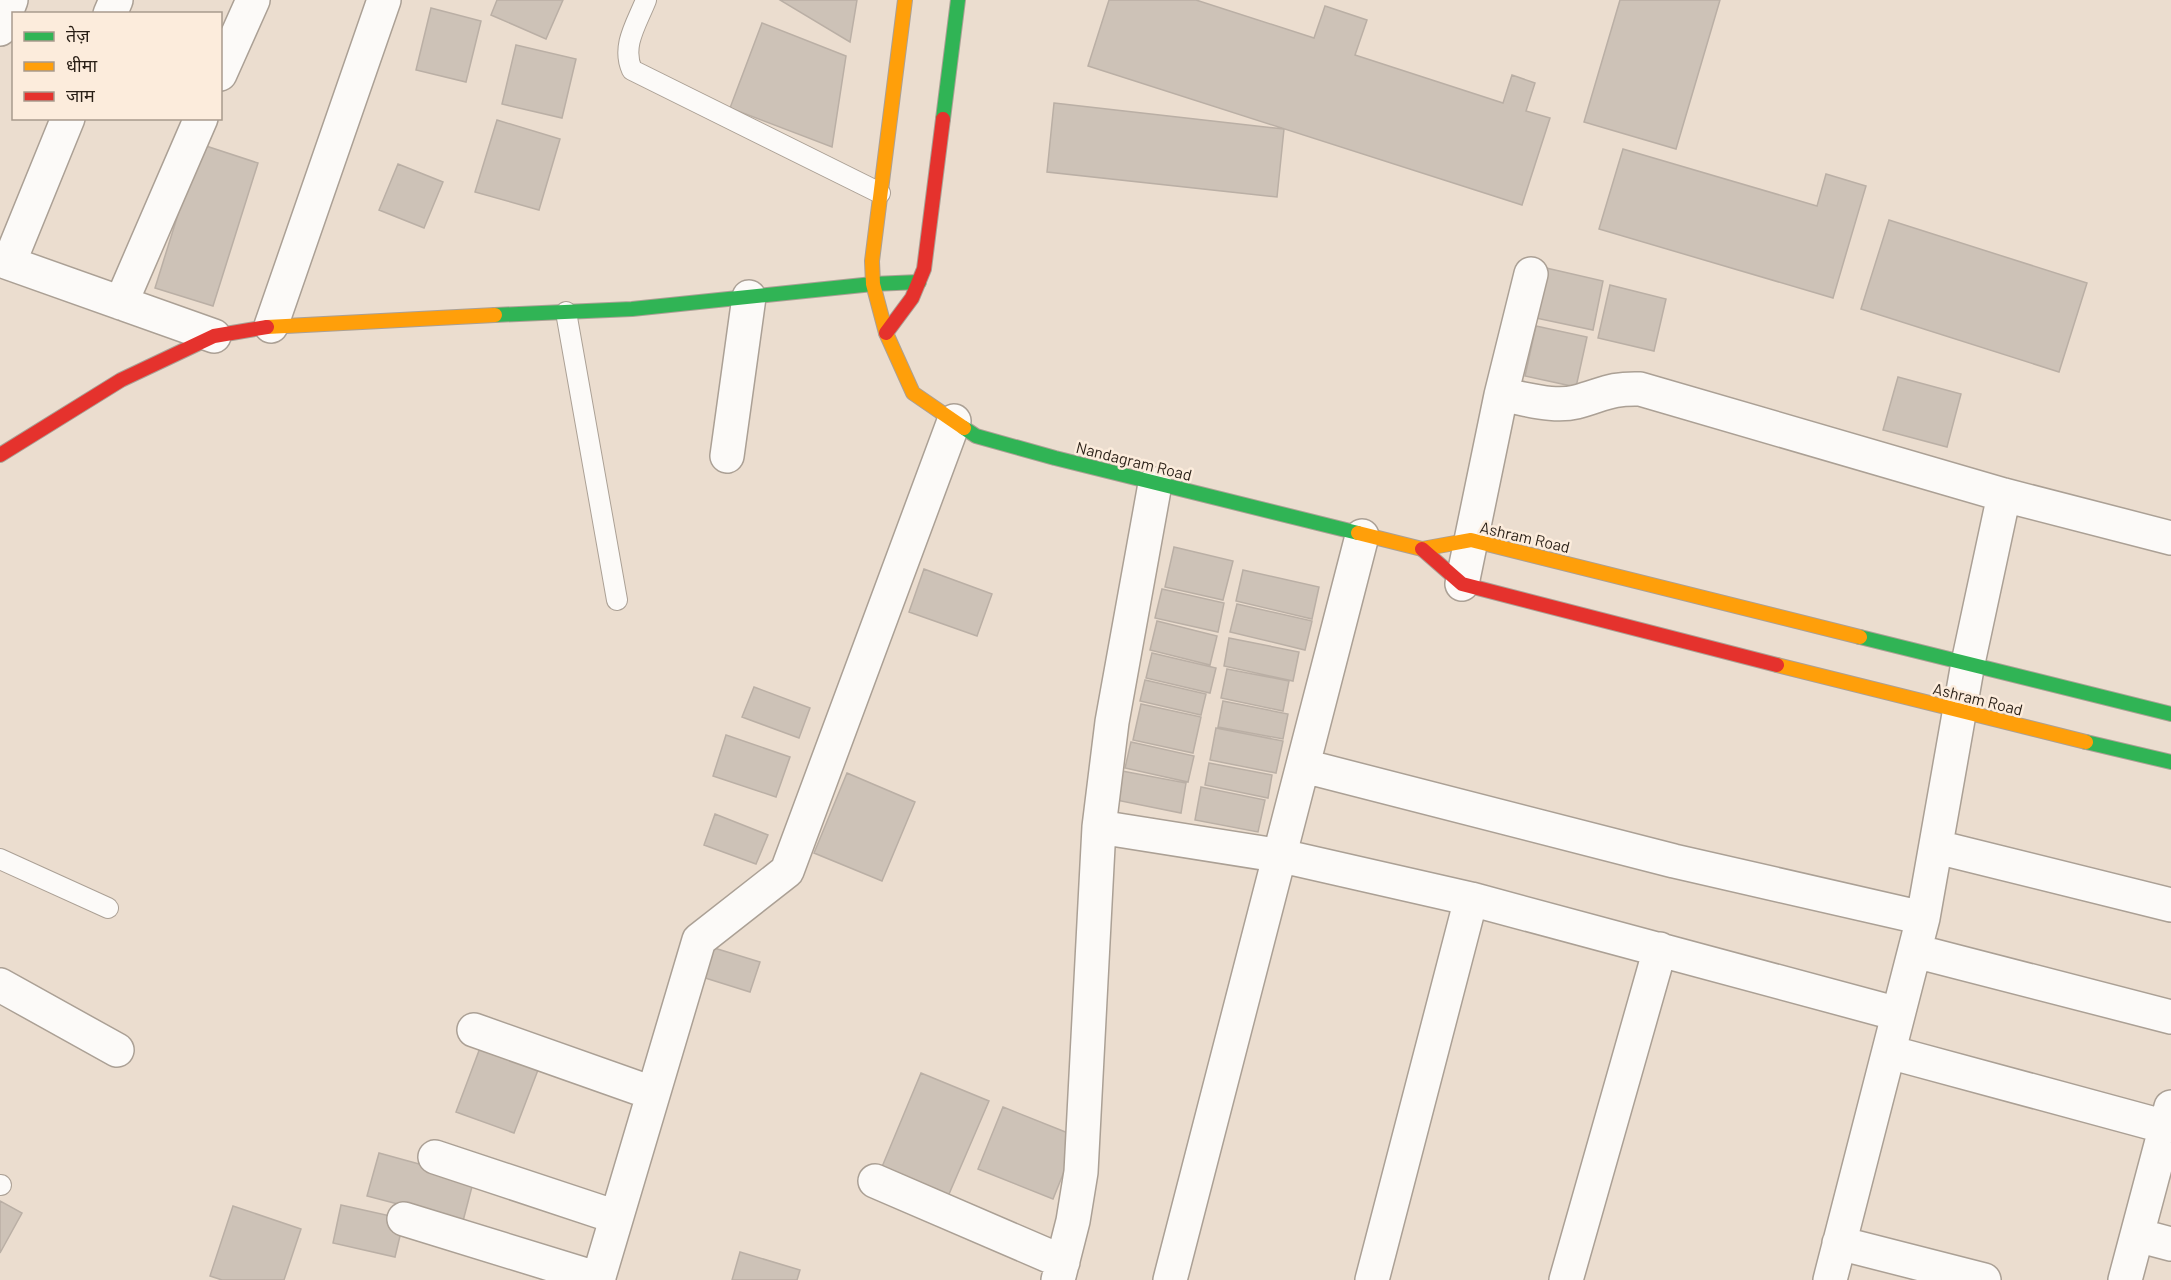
<svg xmlns="http://www.w3.org/2000/svg" width="2171" height="1280" font-family="Barlow,'Noto Sans Devanagari',sans-serif">
<style>
.building{fill:#cdc2b7;stroke:#baafa5;stroke-width:1.5}
.lines{fill:none;stroke-linecap:round;stroke-linejoin:round}
.lane-casing{stroke:#aba095;stroke-width:22}
.street-casing{stroke:#aba095;stroke-width:36}
.fast-casing{stroke:#aba095;stroke-width:16}
.slow-casing{stroke:#aba095;stroke-width:16}
.jam-casing{stroke:#aba095;stroke-width:16}
.lane{stroke:#fcfaf8;stroke-width:20}
.street{stroke:#fcfaf8;stroke-width:33}
.fast{stroke:#30b455;stroke-width:14}
.slow{stroke:#ff9f0a;stroke-width:14}
.jam{stroke:#e5322d;stroke-width:14}
.labels{text-anchor:middle;stroke-width:5;stroke-linejoin:round;paint-order:stroke}
.street-label{font-size:16px;fill:#291f16;stroke:#fcecdc}
</style>
<rect width="100%" height="100%" fill="#ebddcf"/>
<path class="building" d="M497,0H563L546,39L491,15Z
M780,0H857L850,42Z
M1109,0H1196L1314,38L1325,6L1367,20L1355,55L1503,103L1512,75L1535,83L1526,111L1550,118L1522,205L1088,66Z
M1620,0H1720L1676,149L1584,122Z
M431,8L481,21L466,82L416,70Z
M762,23L846,56L832,147L730,108Z
M516,45L576,59L562,118L502,104Z
M1054,103L1284,129L1277,197L1047,172Z
M497,120L560,139L539,210L475,192Z
M200,144L258,163L213,306L155,288Z
M1623,149L1817,206L1826,174L1866,186L1833,298L1599,229Z
M398,164L443,182L424,228L379,210Z
M1889,220L2087,283L2059,372L1861,309Z
M1542,267L1603,281L1593,330L1531,317Z
M1610,285L1666,299L1654,351L1598,338Z
M1536,326L1587,337L1576,387L1525,376Z
M1898,377L1961,394L1947,447L1883,430Z
M1174,547L1233,561L1223,600L1165,587Z
M924,569L992,594L977,636L909,612Z
M1243,570L1319,587L1312,619L1236,601Z
M1162,589L1224,603L1218,632L1155,618Z
M1237,604L1312,621L1305,650L1230,632Z
M1157,621L1217,636L1210,665L1150,650Z
M1229,638L1299,652L1293,681L1224,666Z
M1152,653L1216,668L1210,693L1146,678Z
M1227,669L1289,681L1283,711L1221,698Z
M1145,680L1206,694L1201,715L1140,701Z
M754,687L810,708L799,738L742,717Z
M1223,701L1288,714L1283,739L1218,727Z
M1141,704L1201,717L1193,753L1133,740Z
M1216,728L1283,741L1276,773L1210,760Z
M726,735L790,757L776,797L713,776Z
M1131,742L1194,756L1188,782L1125,768Z
M1209,763L1272,775L1268,798L1205,785Z
M1122,771L1186,783L1181,813L1116,800Z
M847,773L915,802L882,881L814,853Z
M1201,787L1265,800L1258,832L1195,820Z
M715,814L768,835L756,864L704,845Z
M711,947L760,962L750,992L702,977Z
M480,1048L538,1070L514,1133L456,1112Z
M921,1073L989,1101L946,1201L879,1174Z
M1003,1107L1078,1137L1053,1199L978,1169Z
M379,1153L474,1179L463,1221L367,1196Z
M0,1201L22,1213L0,1253Z
M341,1205L404,1219L395,1257L333,1243Z
M233,1206L301,1229L284,1280H222L210,1276Z
M740,1252L800,1270L797,1280H732Z"/>
<g class="lines">
<g class="lane-casing">
<path id="lane" d="M646,0C637,23 621,46 632,70L880,193
M566,312L617,600
M0,859L108,908
M0,1185H1"/>
</g>
<g class="street-casing">
<path id="street" d="M110,14L116,0
M0,29L11,0
M220,74L253,0
M0,260L214,336
M9,263L68,118
M121,303L201,118
M271,326L384,0
M1501,395C1525,398 1553,408 1576,402C1603,395 1610,388 1640,389L2004,495L2171,538
M727,456L749,297
M1462,584L1501,395L1531,274
M1304,766L1674,861L1923,918
M1099,827L1282,856L1471,899L1898,1014
M1937,847L2171,905
M1915,951L2171,1017
M0,985L117,1050
M474,1030L652,1093
M1889,1052L2166,1127
M435,1157L616,1217
M875,1181L1063,1262
M404,1219L599,1279
M2137,1235L2171,1244
M1839,1243L1984,1280
M598,1280L699,940L787,871L954,421
M1058,1280L1073,1221L1081,1172L1099,827L1112,722L1155,484
M1170,1280L1362,536
M1372,1280L1471,899
M1566,1280L1660,949
M1830,1280L1923,918L1968,663L2004,495
M2125,1280L2171,1107"/>
</g>
<g class="fast-casing">
<path id="fast" d="M943,119L958,0
M495,315L632,309L873,284L919,282
M964,428L976,436L1055,458L1358,533
M1860,637L2171,714
M2086,742L2171,762"/>
</g>
<g class="slow-casing">
<path id="slow" d="M905,0L872,261L873,284L886,333L913,393L964,428
M267,327L495,315
M1358,533L1422,549L1471,540L1860,637
M1777,665L2086,742"/>
</g>
<g class="jam-casing">
<path id="jam" d="M886,333L912,298L924,269L943,119
M0,455L121,380L214,336L267,327
M1422,549L1462,584L1777,665"/>
</g>
<use href="#lane" class="lane"/>
<use href="#street" class="street"/>
<use href="#fast" class="fast"/>
<use href="#slow" class="slow"/>
<use href="#jam" class="jam"/>
</g>
<g class="labels">
<g class="street-label">
<text transform="translate(1134 461) rotate(14)" y="6">Nandagram Road</text>
<text transform="translate(1525 537) rotate(13)" y="6">Ashram Road</text>
<text transform="translate(1978 699) rotate(14)" y="6">Ashram Road</text>
</g>
</g>
<rect x="12" y="12" width="210" height="108" fill="#fcecdc" stroke="#a89a8d" stroke-width="1.5"/>
<rect x="24" y="32" width="30" height="9" fill="#30b455" stroke="#a89a8d" stroke-width="1.5"/>
<text x="66" y="42" font-size="18" fill="#291f16">तेज़</text>
<rect x="24" y="62" width="30" height="9" fill="#ff9f0a" stroke="#a89a8d" stroke-width="1.5"/>
<text x="66" y="72" font-size="18" fill="#291f16">धीमा</text>
<rect x="24" y="92" width="30" height="9" fill="#e5322d" stroke="#a89a8d" stroke-width="1.5"/>
<text x="66" y="102" font-size="18" fill="#291f16">जाम</text>
</svg>
